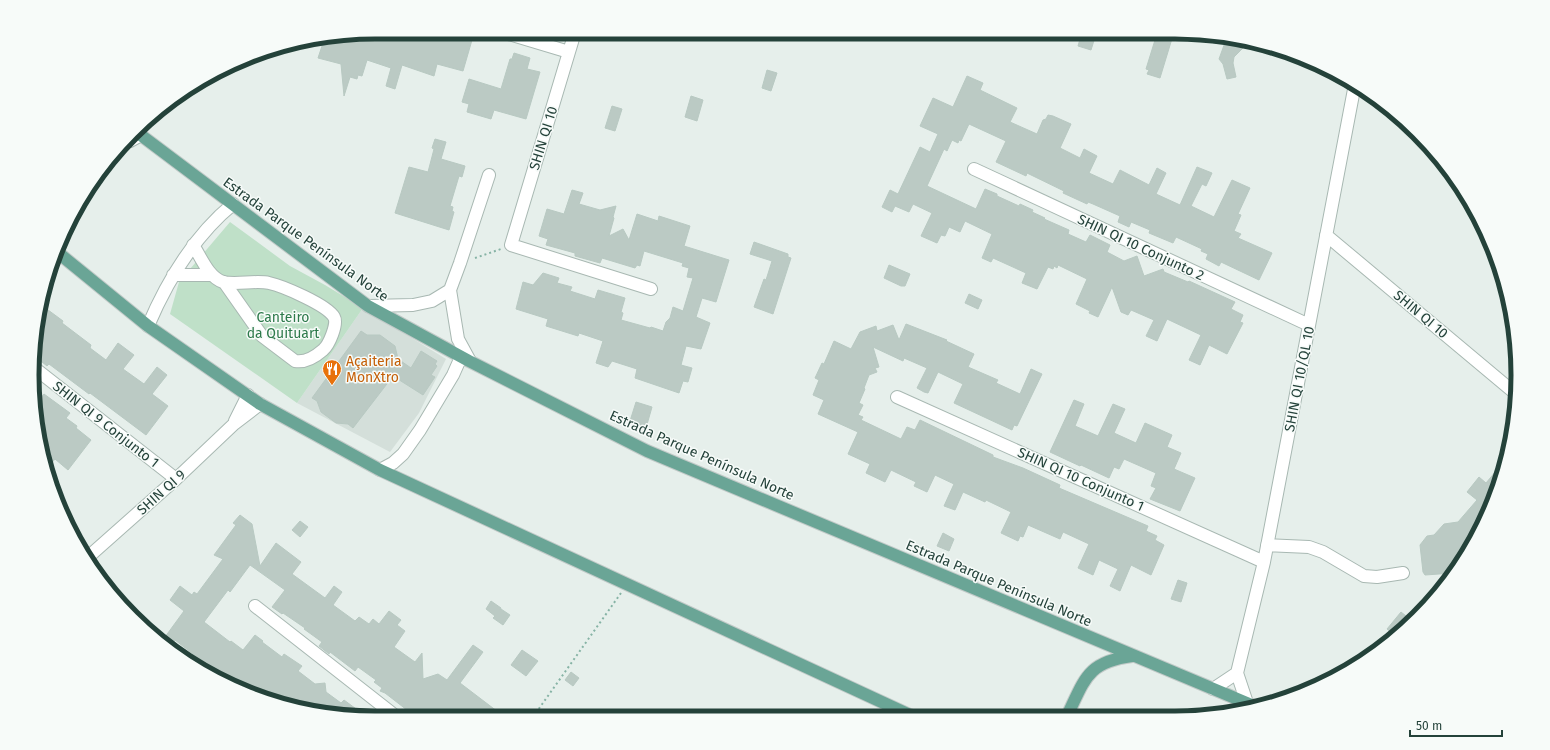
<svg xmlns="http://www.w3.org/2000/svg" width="1550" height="750" font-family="'Fira Sans',sans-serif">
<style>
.built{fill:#d4dfda}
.green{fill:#bfe0c8}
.building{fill:#bbcac4;stroke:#b8c9c2}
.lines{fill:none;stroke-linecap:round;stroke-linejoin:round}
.minor-casing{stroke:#a8b8b2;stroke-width:14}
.major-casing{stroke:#c2cac8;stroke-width:14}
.path{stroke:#86b3a5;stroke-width:2;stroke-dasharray:2 3;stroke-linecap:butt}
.minor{stroke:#fff;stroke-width:12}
.major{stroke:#6aa596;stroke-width:12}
.labels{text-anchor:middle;stroke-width:3;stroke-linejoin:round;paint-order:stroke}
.street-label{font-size:14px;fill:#24423a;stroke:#f7fbf9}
.park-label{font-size:14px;fill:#2d7a4b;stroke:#f7fbf9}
.food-label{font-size:14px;fill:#c56008;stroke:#f7fbf9;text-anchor:start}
.rim{fill:none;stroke:#24423a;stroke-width:5}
</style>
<rect width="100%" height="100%" fill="#e6efeb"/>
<path class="built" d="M363,308L446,359L419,413L390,452L297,403Z"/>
<path class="green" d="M230,222L290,266L325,285L363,308L297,403L170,314L179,282Z"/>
<path class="building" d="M376,32H393L401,35L402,32H448L472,40L463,71L437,64L434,76L402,65L395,89L386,86L391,68L367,60L362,76L358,75L357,79L350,77L344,96L341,64L318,58L324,40Z
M1082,32L1096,34L1091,50L1078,46Z
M1137,32H1174L1160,78L1147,74L1149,70L1146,69L1155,40L1136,34Z
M1227,37L1250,41L1234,57L1233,63L1236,77L1227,79L1223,64L1219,59Z
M514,53L530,58L527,69L540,72L526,119L494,110L491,119L467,112L469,104L462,102L469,79L501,89L510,59H512Z
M767,70L777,73L771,91L762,88Z
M967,76L983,83L980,90L1017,108L1010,122L1037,134L1043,120L1046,119L1048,115L1053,116L1071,124L1060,148L1080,158L1084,149L1097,156L1089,173L1113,184L1120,170L1149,185L1157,168L1166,173L1156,194L1180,205L1197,167L1212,173L1206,186L1202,184L1191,206L1214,217L1232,180L1250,188L1238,214L1241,215L1234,231L1241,234L1238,238L1272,253L1259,280L1221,262L1219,266L1206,259L1208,254L1201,251L1202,249L1176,237L1173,243L1149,233L1150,230L1131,222L1129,227L1118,222L1120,216L1093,204L1088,202L1087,204L1063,193L1064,191L1027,173L1026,176L996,162L1006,141L969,124L961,141L959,140L958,143L952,140L947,151L944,149L927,186L976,209L985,189L997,194V196L1019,206L1020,204L1033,210L1032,212L1045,218L1044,219L1069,230L1068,234L1086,242L1090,235L1110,245L1107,252L1124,261L1137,256L1144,276L1163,269L1164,272L1188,282L1189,281L1235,302L1231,309L1243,315L1240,322L1243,323L1227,354L1209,345L1200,365L1189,360L1201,335L1167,319L1157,341L1146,336L1154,320L1131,310L1128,315L1121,312L1112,287L1098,317L1089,313L1090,311L1076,304L1087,279L1058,265L1057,268L1054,266L1053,269L1048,267L1037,289L1022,283L1026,273L993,258L991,262L982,258L992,234L965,221L960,232L949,227L945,236L941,235L937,243L921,236L932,213L913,204L909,212L895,206L892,212L882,207L890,190L898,194L920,147L930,152L938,134L920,126L933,98L953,107Z
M691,96L703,100L697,121L685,117Z
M612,106L622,109L615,131L605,128Z
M435,139L446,142L441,159L465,166L462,177L459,176L450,206L453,207L452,211L454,212L449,230L395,213L409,167L428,172L434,149L432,148Z
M572,190L583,193L579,204L600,210L616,206L613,217L614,218L609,236L623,229L629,240L637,214L658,221L659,216L690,226L684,246L729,260L716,302L702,298L696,317L710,323L701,349L686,346L681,365L692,368L688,382L683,381L679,393L635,378L637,369L612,361L608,367L596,363L603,341L579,333L578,336L546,326L548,319L516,309L523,282L533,285L543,273L559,278L557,283L572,287L570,291L595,299L598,290L625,298L621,312L623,313L621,320L650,328L651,327L663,331L666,322L670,318L673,307L683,311L693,278L687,277L689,268L682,266L683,263L644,251L640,266L637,265L635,268L602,258L600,263L575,256V253L546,245L548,239L539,236L547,209L564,214Z
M754,242L788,254V257L791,258L773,314L754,307L764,279L766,280L772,261L750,254Z
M889,265L910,274L905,286H901L884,278Z
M969,294L982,300L978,309L965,303Z
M40,304L63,321L62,323L91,345L90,348L106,360L118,343L134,355L123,369L144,384L157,367L167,375L152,394L168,406L146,435L90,393L89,394L49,364L47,366L37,358Z
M906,324L947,340L946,341L974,354L968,367L998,380L996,383L1020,394L1031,369L1042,374L1017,426L1014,425L1012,430L954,403L963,384L938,372L928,393L924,392L917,388L927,368L904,358L903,361L873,347L879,367L875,368L877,372L869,375L864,388L865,389L859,403L863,405L858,415L863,417L861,420L901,439L907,427L915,430L920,420L993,455V457L1023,468L1060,485L1059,488L1148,526L1146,531L1157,536L1155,540L1164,545L1151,575L1131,565L1120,591L1110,586L1118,569L1099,560L1093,575L1078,568L1089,544L1063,532L1060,539L1028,525L1023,537L1020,536L1018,541L1001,533L1011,512L986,500L985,502L963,492L955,510L944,506L954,484L935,475L927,492L914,486L916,482L891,470L885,482L866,473L870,464L848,454L858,432L818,414L824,400L813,395L819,380L815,378L822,363L824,364L834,341L851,349L860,332L876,326L877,331L893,325L899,340Z
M361,331L367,335H380L395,346L398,359L411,368L421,351L437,361L435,364L437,366L431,375L435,377L423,395L393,376L353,428L348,424L336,423L321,412L317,401L312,398Z
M44,394L70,413L66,418L77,426L76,428L91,440L68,470L55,459L49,466L35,420L36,395L41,398Z
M1074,400L1084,404L1075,426L1098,436L1113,404L1125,409L1114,433L1136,443L1145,423L1172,435L1167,447L1181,453L1174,469L1195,478L1180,511L1150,499L1156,488L1151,486L1156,473L1124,459L1119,469L1114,467L1109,478L1081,465L1080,466L1050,452Z
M636,402L652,407L646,428L630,421Z
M1506,459L1492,506L1473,537L1474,538L1453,573L1425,575L1423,572L1420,545L1427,536L1434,535L1444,524L1458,522L1477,500L1467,492L1479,477L1486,483Z
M240,515L252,524L260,566L276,543L301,562L292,574L325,598L334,586L342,592L333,605L355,621L359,617L369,624L373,619L379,624L389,611L401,620L397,625L405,631L394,647L415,662L422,653L423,679L438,674L447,680L473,645L483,652L460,683L506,718L416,717L385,693L380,691L382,688L374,682L376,680L358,667L355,671L330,652L329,654L319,646L322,642L304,629L305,628L283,613L282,614L272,607L285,590L250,565L230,592L228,590L204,622L230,642L231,641L243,650L255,635L263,641L262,642L282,657L284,654L302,666L298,671L315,684L325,683L326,692L341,703L344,700L367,717L308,711L244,692L220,677L222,676L203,662L200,665L190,658L193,654L175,640L173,643L165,637L184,611L170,600L180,586L192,595L194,592L197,594L223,559L214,555L236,525L233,523Z
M300,521L308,527L300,537L292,530Z
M943,533L954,539L949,551L937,546Z
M1178,580L1187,583L1181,602L1171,599Z
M491,601L501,608L500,610L501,609L510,615L503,625L493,618L495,616L486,609Z
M1401,612L1411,620L1395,636L1387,629Z
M522,650L538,661L526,676L511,665Z
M571,672L579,678L573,686L565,680Z"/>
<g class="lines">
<g class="minor-casing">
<path id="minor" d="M502,32L569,52
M575,32L511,245L651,289
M130,141L141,135
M974,169L1309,325
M1326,235L1516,394
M193,245C201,257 208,277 223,282C236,285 256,280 269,283C283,286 327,305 334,317C338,324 329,345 323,350C315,357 306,363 295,361L262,336L224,282
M173,275H212
M450,290L460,263L489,175
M368,306L413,305L432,301L450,290L458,339L470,361
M148,326C168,279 194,236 233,204
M37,370L176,479
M897,397L1264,562
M235,421L248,395
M380,470L393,463L403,454L420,430L453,375L461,357
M1267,545L1309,547L1323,552L1364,576L1377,577L1403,573
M87,558L176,479L234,424L260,404
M255,606L398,718
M1213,689L1237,673
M1247,703L1237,673L1264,562L1355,84"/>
</g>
<g class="major-casing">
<path id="major" d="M138,133L368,306L469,361L647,451L1254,706
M56,251L148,326L260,404L380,470L912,716
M1067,716C1085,679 1087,662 1132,656"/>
</g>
<path class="path" d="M475,258L501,249
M533,717L621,593"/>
<use href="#minor" class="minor"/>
<use href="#major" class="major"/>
</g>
<defs>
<g id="restaurant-pin" transform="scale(1)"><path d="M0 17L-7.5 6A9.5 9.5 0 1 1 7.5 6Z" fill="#e8710a" stroke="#f7fbf9"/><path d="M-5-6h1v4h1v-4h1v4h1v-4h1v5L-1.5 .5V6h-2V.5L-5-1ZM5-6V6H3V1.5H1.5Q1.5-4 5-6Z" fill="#fff"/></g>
</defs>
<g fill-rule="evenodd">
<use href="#restaurant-pin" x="332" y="369"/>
</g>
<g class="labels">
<g class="street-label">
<text transform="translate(543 138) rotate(-73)" y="5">SHIN QI 10</text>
<text transform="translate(306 239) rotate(36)" y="5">Estrada Parque Península Norte</text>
<text transform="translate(1141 247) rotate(25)" y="5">SHIN QI 10 Conjunto 2</text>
<text transform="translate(1421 314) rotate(40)" y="5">SHIN QI 10</text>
<text transform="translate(1299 379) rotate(-79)" y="5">SHIN QI 10/QL 10</text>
<text transform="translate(106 424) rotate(38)" y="5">SHIN QI 9 Conjunto 1</text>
<text transform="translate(702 455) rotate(24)" y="5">Estrada Parque Península Norte</text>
<text transform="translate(1081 479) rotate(24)" y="5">SHIN QI 10 Conjunto 1</text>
<text transform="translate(161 492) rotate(-42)" y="5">SHIN QI 9</text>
<text transform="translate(999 583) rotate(23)" y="5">Estrada Parque Península Norte</text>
</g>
<g class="park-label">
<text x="283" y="322">Canteiro<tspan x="283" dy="16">da Quituart</tspan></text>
</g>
<g class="food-label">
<text x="346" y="366">Açaiteria<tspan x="346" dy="16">MonXtro</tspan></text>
</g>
</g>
<path d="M0 0H1550V750H0ZM375 39H1175A336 336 0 0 1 1511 375V375A336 336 0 0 1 1175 711H375A336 336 0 0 1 39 375V375A336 336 0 0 1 375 39Z" fill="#f7fbf9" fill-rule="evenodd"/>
<path class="rim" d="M375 39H1175A336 336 0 0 1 1511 375V375A336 336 0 0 1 1175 711H375A336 336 0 0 1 39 375V375A336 336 0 0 1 375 39Z"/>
<path d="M1410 730v6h92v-6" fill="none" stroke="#24423a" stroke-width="2"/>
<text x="1416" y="730" font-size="12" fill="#24423a" stroke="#f7fbf9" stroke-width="3" paint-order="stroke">50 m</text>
</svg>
